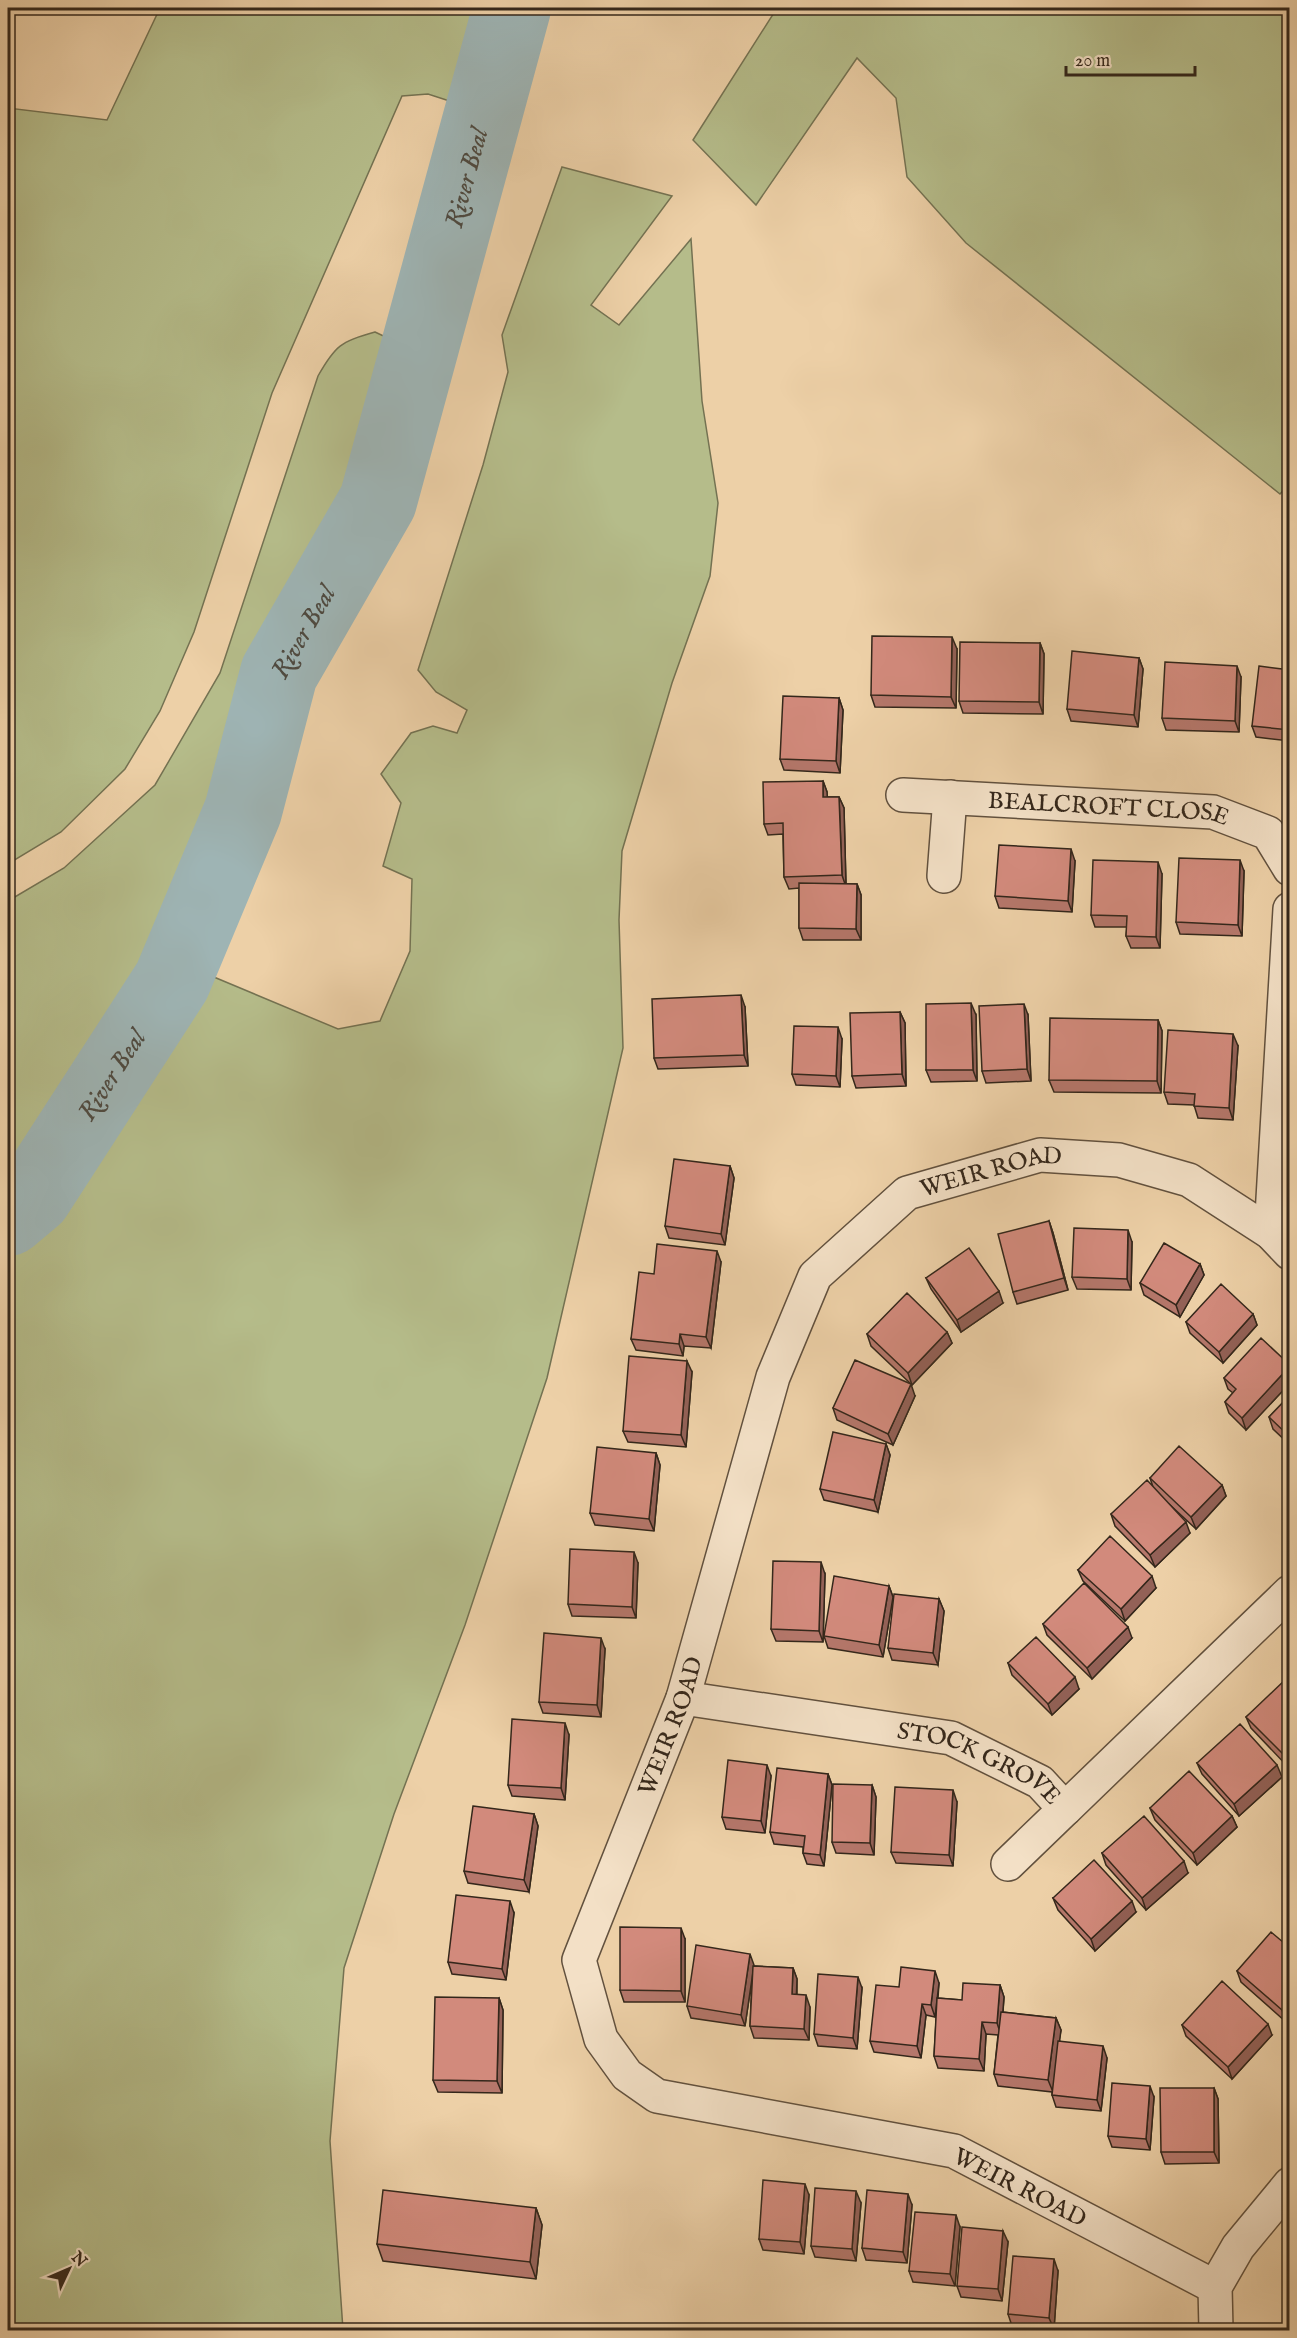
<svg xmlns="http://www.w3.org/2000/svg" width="1297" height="2338" font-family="'IM FELL English',serif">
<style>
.green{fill:#b5bc8a;stroke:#747252;stroke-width:1.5}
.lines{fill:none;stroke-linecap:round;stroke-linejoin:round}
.river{stroke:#9eb4b4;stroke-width:78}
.street-casing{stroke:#62513e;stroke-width:36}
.street{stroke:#f3e0c6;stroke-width:33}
.wall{fill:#b5776b;stroke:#34271b;stroke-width:1.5}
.shaded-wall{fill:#936157;stroke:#34271b;stroke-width:1.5}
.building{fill:#d28a7c;stroke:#34271b;stroke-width:1.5}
.labels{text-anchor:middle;stroke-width:4.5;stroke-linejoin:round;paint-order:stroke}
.street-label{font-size:24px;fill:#34271b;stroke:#f3e0c6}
.water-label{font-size:26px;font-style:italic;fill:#4e4a41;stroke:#f3e0c6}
</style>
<rect width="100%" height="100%" fill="#edd0a7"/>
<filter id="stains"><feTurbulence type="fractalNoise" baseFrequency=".00333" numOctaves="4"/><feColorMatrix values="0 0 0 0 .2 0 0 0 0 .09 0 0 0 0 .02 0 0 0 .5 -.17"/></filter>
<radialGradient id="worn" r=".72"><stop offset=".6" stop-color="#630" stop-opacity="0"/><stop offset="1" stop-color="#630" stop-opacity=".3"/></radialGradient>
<path class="green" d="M160,8H496L468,107L428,94L402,96L272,393L194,632L160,711L125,769L61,832L8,864V108L107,120Z
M777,8H1289V484L1280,494L966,243L907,177L896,98L857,58L756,205L693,140Z
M562,167L672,196L591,305L619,325L691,239L702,401L718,503L710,576L672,683L622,851L619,920L623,1048L547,1378L465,1625L394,1814L344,1968L330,2141L343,2330H8V1259L55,1219L113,1116L209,975L338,1029L380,1021L410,951L412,879L383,866L401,803L381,774L411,733L433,726L457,733L467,710L436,692L418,670L483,465L508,372L502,335Z
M375,332L411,349L282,631L246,758L165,965L26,1185L8,1200V901L64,868L155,785L220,673L318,376C335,346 341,341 375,332Z"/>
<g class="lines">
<path class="river" id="s1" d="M8,1217L33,1196L172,981L243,811L279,673L378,501L512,8"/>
<g class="street-casing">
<g id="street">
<path id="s2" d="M903,795L1213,812L1268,833L1290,869"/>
<path d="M944,876L950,797"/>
<path d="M1271,1233L1290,909"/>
<path id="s3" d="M683,1698L951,1738L1040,1782L1065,1809L1290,1592"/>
<path d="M1008,1864L1065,1809"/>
<path id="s4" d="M1215,2287L954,2151L657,2096L627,2075L601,2039L579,1960L683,1698L773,1377L815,1276L907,1193L1040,1155L1119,1160L1189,1180L1271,1233L1290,1253"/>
<path d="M1216,2330L1215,2287L1238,2247L1290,2184"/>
</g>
</g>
<use href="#street" class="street"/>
</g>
<path class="wall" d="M1040,643L1044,654L1043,714L963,713L959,701Z
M957,649L956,708L875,707L871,695Z
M1139,658L1143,669L1138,727L1071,721L1067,709Z
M1290,670V741L1256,737L1252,726Z
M1241,677L1239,732L1166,730L1162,718Z
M839,698L843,710L840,773L784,770L780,759Z
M823,781L827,792V797H839L844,808L846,884H857L861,895V940H803L799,928V888L789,889L784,877L783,834L768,835L764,824Z
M1075,861L1072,912L999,908L995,896Z
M1244,871L1242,936L1180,934L1176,922Z
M1162,874L1160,948H1131L1126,936L1127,927H1095L1091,915Z
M745,1007L748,1066L658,1069L654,1058Z
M900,1012L905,1023L906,1086L856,1088L852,1076Z
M976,1015L977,1081L931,1082L926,1070Z
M1028,1015L1031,1081L986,1083L982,1071Z
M1158,1020L1162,1031L1161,1093L1054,1092L1049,1080Z
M842,1039L840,1087L796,1085L792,1074Z
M1238,1046L1233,1120L1198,1118L1194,1105L1168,1104L1164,1092Z
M730,1166L734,1178L725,1245L669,1238L665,1226Z
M1049,1221L1053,1233L1068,1290L1017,1304L1013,1292Z
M1132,1242L1131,1290L1077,1289L1072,1277Z
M721,1262L711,1348L684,1346L683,1356L636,1350L631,1339L654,1274Z
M1200,1264L1204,1275L1180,1317L1144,1295L1140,1283Z
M926,1278L1003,1303L961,1332L931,1289Z
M1253,1314L1257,1325L1223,1363L1190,1333L1186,1322Z
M947,1332L952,1343L912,1385L871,1346L867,1334Z
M1290,1365V1383L1246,1430L1229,1413L1225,1402L1233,1393L1228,1389L1224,1378Z
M692,1372L686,1447L628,1442L623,1431Z
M1290,1395V1445L1273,1429L1269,1417Z
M915,1396L893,1445L837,1420L833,1408Z
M886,1444L890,1455L878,1512L824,1500L820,1489Z
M656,1453L660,1465L654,1531L595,1525L590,1513Z
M1150,1478L1222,1485L1226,1496L1196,1529L1169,1504L1190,1533L1155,1567L1115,1526L1111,1514L1153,1487Z
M638,1563L636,1618L572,1616L568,1604Z
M1078,1570L1156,1588L1125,1621L1083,1581Z
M825,1574L823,1642L776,1641L771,1629Z
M889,1586L893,1597L883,1657L828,1648L824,1636Z
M939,1599L944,1611L938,1665L892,1660L888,1648Z
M1043,1624L1132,1638L1092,1679L1047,1635Z
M605,1649L601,1717L543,1713L539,1702Z
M1008,1663L1079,1689L1052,1715L1012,1675Z
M1290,1682V1767L1289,1768L1251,1728L1246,1717Z
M569,1735L565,1800L512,1796L508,1785Z
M1197,1763L1282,1777L1239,1816L1202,1774Z
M828,1774L832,1785L824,1866L807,1864L803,1853V1847L774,1844L770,1832Z
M771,1776L765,1833L726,1829L722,1817Z
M872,1785L876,1797L874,1855L836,1853L832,1842Z
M957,1802L953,1866L896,1863L891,1852Z
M1150,1808L1232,1816L1237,1827L1197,1865L1155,1820Z
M534,1814L538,1826L529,1892L468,1883L464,1871Z
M1102,1853L1188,1873L1146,1910L1106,1865Z
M1053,1898L1136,1912L1095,1951L1058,1910Z
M514,1913L506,1980L452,1974L448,1962Z
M1290,1929V1944L1285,1932Z
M685,1939V2002H624L620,1990Z
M1290,1948V2018L1286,2022L1241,1982L1237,1971Z
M754,1966L793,1968L797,1979V1995L810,2007L809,2040L754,2038L750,2026L752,1979L745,2026L691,2018L687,2006Z
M939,1983L938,1998L962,2000L1000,1985L1004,1997L1003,2012L1056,2018L1061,2030L1059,2041L1107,2058L1101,2111L1056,2107L1052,2095V2092L998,2086L994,2074L998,2035L986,2034L984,2071L938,2068L934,2056L937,2004L935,2017L926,2015L921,2058L874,2052L870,2041L899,1987Z
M862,1988L857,2049L818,2046L814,2034Z
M499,1998L503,2010L502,2093L438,2092L433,2080Z
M1182,2025L1272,2035L1232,2079L1186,2036Z
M1214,2088L1218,2099L1219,2163L1165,2164L1161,2152Z
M1154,2097L1150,2150L1112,2147L1108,2136Z
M809,2195L804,2254L763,2250L759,2239Z
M861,2203L856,2261L815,2257L811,2246Z
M912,2205L907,2263L866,2260L862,2248Z
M536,2208L542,2225L536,2279L383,2261L377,2244Z
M960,2227L955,2286L913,2282L909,2271Z
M1008,2242L1002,2301L961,2297L957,2286Z
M1058,2271L1054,2329L1012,2326L1008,2314Z"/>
<path class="shaded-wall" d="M952,637L957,649L956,708L951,697Z
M1040,643L1044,654L1043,714L1039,702Z
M1139,658L1143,669L1138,727L1134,715Z
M1237,666L1241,677L1239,732L1235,721Z
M839,698L843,710L840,773L836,761Z
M823,781L827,792L828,808L823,797Z
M839,797L844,808L846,887L842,875Z
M1071,849L1075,861L1072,912L1068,901Z
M1240,860L1244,871L1242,936L1238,925Z
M1158,862L1162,874L1160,948L1156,937Z
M857,884L861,895V940L856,929Z
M741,995L745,1007L748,1066L744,1055Z
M971,1003L976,1015L977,1081L973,1070Z
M1024,1004L1028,1015L1031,1081L1027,1069Z
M900,1012L905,1023L906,1086L902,1074Z
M1158,1020L1162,1031L1161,1093L1157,1081Z
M838,1027L842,1039L840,1087L836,1076Z
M1233,1034L1238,1046L1233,1120L1229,1108Z
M730,1166L734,1178L725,1245L721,1234Z
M1049,1221L1053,1233L1068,1290L1064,1278Z
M1128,1230L1132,1242L1131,1290L1127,1279Z
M717,1251L721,1262L711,1348L706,1337Z
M1200,1264L1204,1275L1180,1317L1176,1305Z
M999,1291L1003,1303L961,1332L957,1320Z
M1253,1314L1257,1325L1223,1363L1219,1352Z
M947,1332L952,1343L912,1385L908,1373Z
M680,1334L684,1346L683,1356L679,1344Z
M687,1361L692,1372L686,1447L681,1435Z
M1290,1366V1383L1246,1430L1242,1418Z
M911,1384L915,1396L893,1445L888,1434Z
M886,1444L890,1455L878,1512L874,1500Z
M656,1453L660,1465L654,1531L649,1519Z
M1222,1485L1226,1496L1196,1529L1191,1517Z
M1186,1522L1190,1533L1155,1567L1150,1555Z
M634,1552L638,1563L636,1618L632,1607Z
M821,1562L825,1574L823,1642L819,1631Z
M1152,1576L1156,1588L1125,1621L1121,1609Z
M889,1586L893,1597L883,1657L879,1645Z
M939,1599L944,1611L938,1665L933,1653Z
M1128,1627L1132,1638L1092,1679L1087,1668Z
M601,1638L605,1649L601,1717L597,1705Z
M1075,1677L1079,1689L1052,1715L1048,1704Z
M565,1723L569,1735L565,1800L561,1788Z
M1290,1752V1767L1289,1768L1285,1756Z
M767,1765L771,1776L765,1833L761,1821Z
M1277,1765L1282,1777L1239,1816L1234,1804Z
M828,1774L832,1785L824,1866L820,1855Z
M872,1785L876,1797L874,1855L870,1843Z
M953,1790L957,1802L953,1866L949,1855Z
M534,1814L538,1826L529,1892L524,1880Z
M1232,1816L1237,1827L1197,1865L1193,1853Z
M1184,1861L1188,1873L1146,1910L1142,1898Z
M510,1901L514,1913L506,1980L502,1969Z
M1132,1901L1136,1912L1095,1951L1091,1939Z
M681,1928L685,1939V2002L681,1991Z
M750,1954L754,1965L745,2026L741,2015Z
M793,1968L797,1979L796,2006L792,1994Z
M935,1971L939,1983L935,2017L931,2005Z
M858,1977L862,1988L857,2049L853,2038Z
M1000,1985L1004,1997L1001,2035L997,2023Z
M806,1995L810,2007L809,2040L804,2029Z
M499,1998L503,2010L502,2093L497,2081Z
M1290,2002V2018L1286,2022L1282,2010Z
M922,2004L926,2015L921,2058L917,2046Z
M1056,2018L1061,2030L1053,2092L1048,2080Z
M982,2022L986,2034L984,2071L979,2059Z
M1268,2024L1272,2035L1232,2079L1228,2067Z
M1103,2046L1107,2058L1101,2111L1097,2100Z
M1150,2086L1154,2097L1150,2150L1146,2139Z
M1214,2088L1218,2099L1219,2163L1214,2152Z
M805,2184L809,2195L804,2254L800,2242Z
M856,2191L861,2203L856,2261L852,2249Z
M908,2194L912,2205L907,2263L903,2252Z
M536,2208L542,2225L536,2279L530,2262Z
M956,2215L960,2227L955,2286L950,2274Z
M1003,2231L1008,2242L1002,2301L998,2289Z
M1054,2259L1058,2271L1054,2329L1049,2318Z"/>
<path class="building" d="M872,636L952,637L951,697L871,695Z
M960,642L1040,643L1039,702L959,701Z
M1072,651L1139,658L1134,715L1067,709Z
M1165,662L1237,666L1235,721L1162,718Z
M1259,666L1290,670V730L1252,726Z
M783,696L839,698L836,761L780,759Z
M823,781V797H839L842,875L784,877L783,823L764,824L763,782Z
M999,845L1071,849L1068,901L995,896Z
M1179,858L1240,860L1238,925L1176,922Z
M1093,860L1158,862L1156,937L1126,936L1127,916L1091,915Z
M799,883L857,884L856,929L799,928Z
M741,995L744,1055L654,1058L652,999Z
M971,1003L973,1070H926V1004Z
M1024,1004L1027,1069L982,1071L979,1006Z
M900,1012L902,1074L852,1076L850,1013Z
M1050,1018L1158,1020L1157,1081L1049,1080Z
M794,1026L838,1027L836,1076L792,1074Z
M1168,1030L1233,1034L1229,1108L1194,1106L1195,1094L1164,1092Z
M674,1159L730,1166L721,1234L665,1226Z
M1049,1221L1064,1278L1013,1292L998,1234Z
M1074,1228L1128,1230L1127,1279L1072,1277Z
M1164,1243L1200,1264L1176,1305L1140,1283Z
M657,1244L717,1251L706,1337L680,1334L679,1344L631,1339L639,1272L654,1274Z
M969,1248L999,1291L957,1320L926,1278Z
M1221,1284L1253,1314L1219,1352L1186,1322Z
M907,1293L947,1332L908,1373L867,1334Z
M1261,1338L1290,1365V1366L1242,1418L1225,1402L1236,1389L1224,1378Z
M629,1356L687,1361L681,1435L623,1431Z
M855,1360L911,1384L888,1434L833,1408Z
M1290,1395V1437L1269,1417Z
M833,1432L886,1444L874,1500L820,1489Z
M1179,1446L1222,1485L1191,1517L1150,1478Z
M597,1447L656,1453L649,1519L590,1513Z
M1147,1480L1186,1522L1150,1555L1111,1514Z
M1110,1536L1152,1576L1121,1609L1078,1570Z
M570,1549L634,1552L632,1607L568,1604Z
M773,1561L821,1562L819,1631L771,1629Z
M834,1576L889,1586L879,1645L824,1636Z
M1084,1583L1128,1627L1087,1668L1043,1624Z
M894,1594L939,1599L933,1653L888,1648Z
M544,1633L601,1638L597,1705L539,1702Z
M1036,1637L1075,1677L1048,1704L1008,1663Z
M1286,1679L1290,1682V1752L1285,1756L1246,1717Z
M512,1719L565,1723L561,1788L508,1785Z
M1240,1724L1277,1765L1234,1804L1197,1763Z
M728,1760L767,1765L761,1821L722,1817Z
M777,1768L828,1774L820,1855L803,1853L805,1836L770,1832Z
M1189,1771L1232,1816L1193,1853L1150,1808Z
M833,1784L872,1785L870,1843L832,1842Z
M895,1787L953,1790L949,1855L891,1852Z
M473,1806L534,1814L524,1880L464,1871Z
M1144,1816L1184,1861L1142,1898L1102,1853Z
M1094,1860L1132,1901L1091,1939L1053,1898Z
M456,1895L510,1901L502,1969L448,1962Z
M620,1927L681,1928V1991L620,1990Z
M1290,1929V1937L1285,1932Z
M1271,1932L1290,1948V2002L1282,2010L1237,1971Z
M696,1945L750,1954L741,2015L687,2006Z
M753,1966L793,1968L792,1994L806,1995L804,2029L750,2026Z
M901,1967L935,1971L931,2005L922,2004L917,2046L870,2041L876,1985L899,1987Z
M818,1974L858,1977L853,2038L814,2034Z
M1222,1981L1268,2024L1228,2067L1182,2025Z
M963,1983L1000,1985L997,2023L982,2022L979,2059L934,2056L937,1998L962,2000Z
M435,1997L499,1998L497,2081L433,2080Z
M1001,2012L1056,2018L1048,2080L994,2074Z
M1058,2041L1103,2046L1097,2100L1052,2095Z
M1112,2083L1150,2086L1146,2139L1108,2136Z
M1160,2088H1214V2152H1161Z
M763,2180L805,2184L800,2242L759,2239Z
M815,2188L856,2191L852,2249L811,2246Z
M383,2190L536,2208L530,2262L377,2244Z
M867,2190L908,2194L903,2252L862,2248Z
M915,2212L956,2215L950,2274L909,2271Z
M962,2227L1003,2231L998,2289L957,2286Z
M1013,2256L1054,2259L1049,2318L1008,2314Z
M1071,2328L1108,2331H1071Z"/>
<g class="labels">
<g class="street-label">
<text dy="8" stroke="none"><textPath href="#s2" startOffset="206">BEALCROFT CLOSE</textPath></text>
<text dy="8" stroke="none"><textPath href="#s4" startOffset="1695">WEIR ROAD</textPath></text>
<text dy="8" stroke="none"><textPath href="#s4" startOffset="1011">WEIR ROAD</textPath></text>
<text dy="8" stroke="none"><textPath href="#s3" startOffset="306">STOCK GROVE</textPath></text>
<text transform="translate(1020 2187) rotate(27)" y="8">WEIR ROAD</text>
</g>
<g class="water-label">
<text dy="9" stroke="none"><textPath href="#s1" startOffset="1149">River Beal</textPath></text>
<text dy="9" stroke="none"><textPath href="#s1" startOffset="663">River Beal</textPath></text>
<text dy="9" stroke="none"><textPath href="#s1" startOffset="177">River Beal</textPath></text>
</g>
</g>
<rect width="1297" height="2338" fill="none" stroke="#edd0a7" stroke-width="30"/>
<rect x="9" y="9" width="1279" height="2320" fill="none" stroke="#34271b" stroke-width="3"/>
<rect x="15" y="15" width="1267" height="2308" fill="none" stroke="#34271b" stroke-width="1.5"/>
<g transform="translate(69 2269) rotate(46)" stroke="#f3e0c6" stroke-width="4.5" paint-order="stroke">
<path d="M0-4.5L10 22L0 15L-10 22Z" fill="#34271b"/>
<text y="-9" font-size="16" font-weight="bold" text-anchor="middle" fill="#34271b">N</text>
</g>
<path d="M1066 66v9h129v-9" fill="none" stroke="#34271b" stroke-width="3"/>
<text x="1075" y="66" font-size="18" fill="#34271b" stroke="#f3e0c6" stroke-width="4.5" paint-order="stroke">20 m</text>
<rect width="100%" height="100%" filter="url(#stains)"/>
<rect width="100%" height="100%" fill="url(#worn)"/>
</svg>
